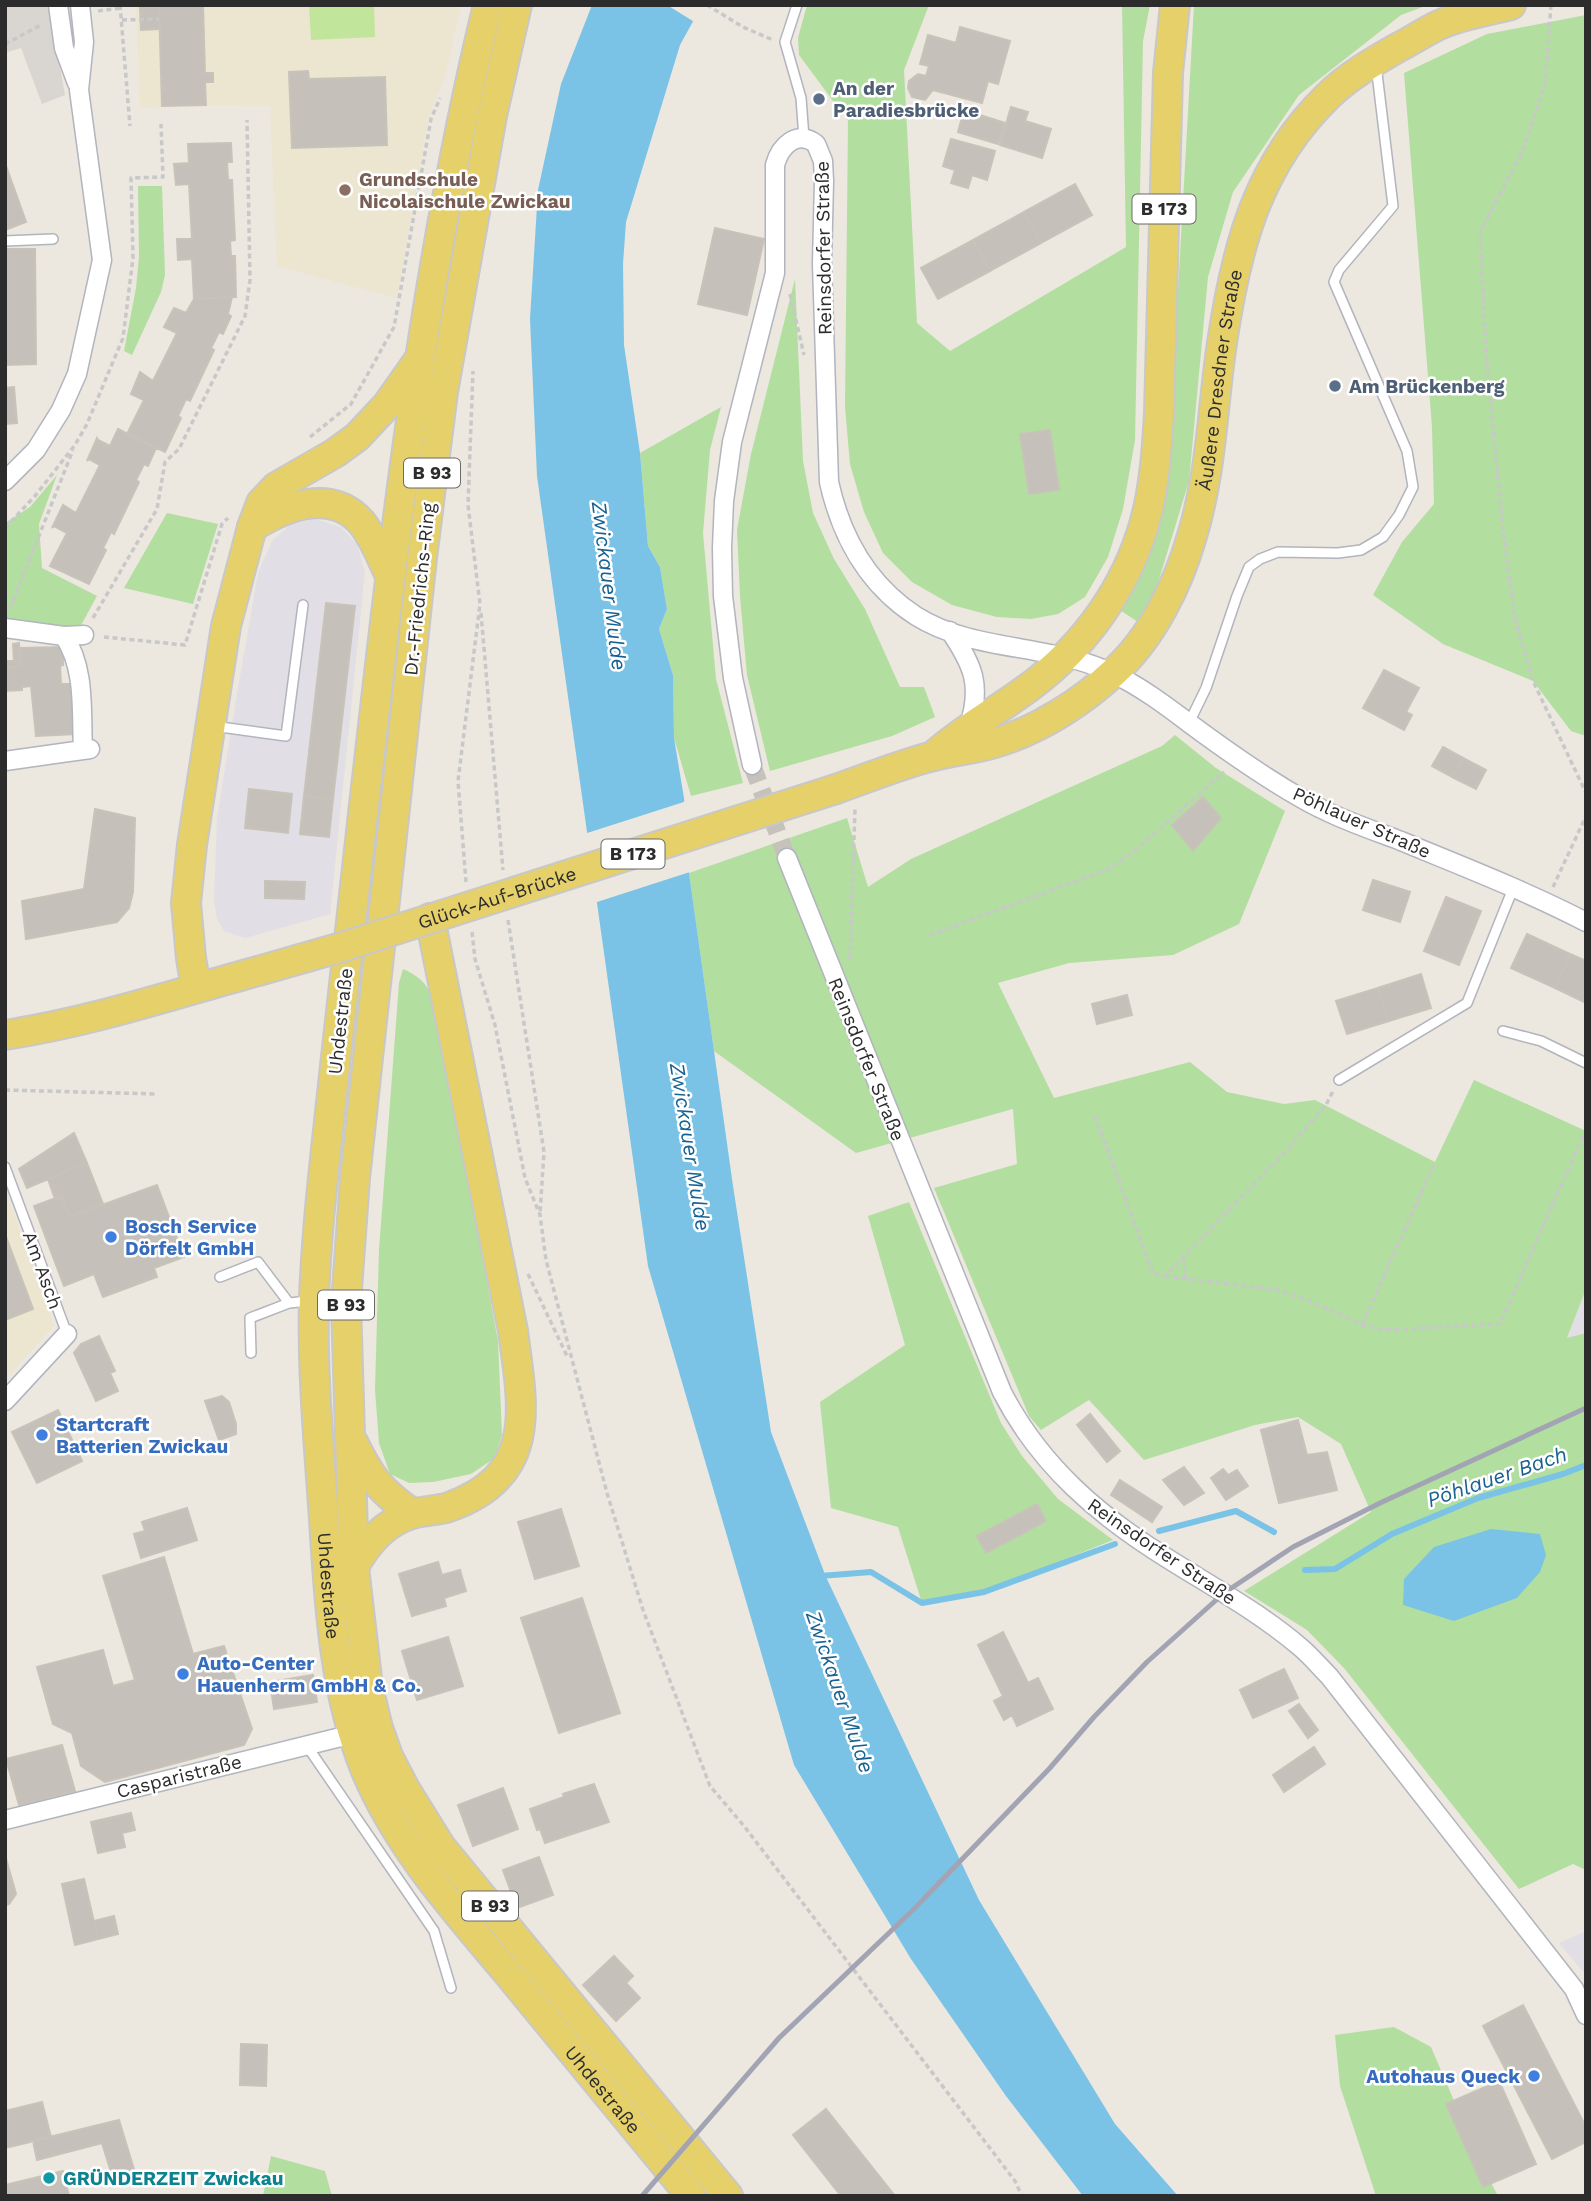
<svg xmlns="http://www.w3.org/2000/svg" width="1591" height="2201" font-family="'Work Sans',sans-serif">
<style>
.industrial{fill:#e1dfe5}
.education{fill:#ece5d0}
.green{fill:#b2dea0}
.pitch{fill:#c2e59c}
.plaza{fill:#d9d6d1}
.water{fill:#7ac3e6}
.pier{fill:#ece7df}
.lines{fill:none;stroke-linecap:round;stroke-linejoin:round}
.stream{stroke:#7ac3e6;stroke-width:6}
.building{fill:#c5c1ba;stroke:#c8c3b9;stroke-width:2}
.minor-tunnel{stroke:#c6c2bb;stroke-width:18;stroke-dasharray:18 9;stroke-linecap:butt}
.service-casing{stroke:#b2b4be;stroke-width:12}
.minor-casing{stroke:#b2b4be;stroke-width:21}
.primary-casing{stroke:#c8c8c8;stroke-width:32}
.path{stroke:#c8c8c8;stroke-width:3.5;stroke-dasharray:5 3.5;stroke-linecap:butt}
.service{stroke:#fff;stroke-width:9}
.minor{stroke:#fff;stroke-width:18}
.primary{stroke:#e6d06a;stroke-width:28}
.rail{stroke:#a2a4b4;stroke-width:5}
.primary-bridge-casing{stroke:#c8c8c8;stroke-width:32;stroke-linecap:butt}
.primary-bridge{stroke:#e6d06a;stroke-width:28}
.service-dot{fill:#5c6f8a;stroke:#fff;stroke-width:2.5}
.education-dot{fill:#8d6e63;stroke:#fff;stroke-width:2.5}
.shop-dot{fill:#3f7fe0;stroke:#fff;stroke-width:2.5}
.culture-dot{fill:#0f9aa8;stroke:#fff;stroke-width:2.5}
.labels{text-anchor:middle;stroke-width:5;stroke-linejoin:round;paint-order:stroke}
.shield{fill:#fff;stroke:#6b6b6b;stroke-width:2}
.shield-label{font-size:18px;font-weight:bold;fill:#2c2c2c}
.service-label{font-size:19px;font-weight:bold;fill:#4e5e75;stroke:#fff;text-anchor:start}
.education-label{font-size:19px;font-weight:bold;fill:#785e54;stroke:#fff;text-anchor:start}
.street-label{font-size:19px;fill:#2c2c2c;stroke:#fff}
.shop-label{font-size:19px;font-weight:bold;fill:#366cbe;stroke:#fff;text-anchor:start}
.culture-label{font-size:19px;font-weight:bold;fill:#0d838f;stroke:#fff;text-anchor:start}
.water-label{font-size:21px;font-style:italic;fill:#186293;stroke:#fff}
</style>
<rect width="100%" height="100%" fill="#ece7df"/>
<path class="industrial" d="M314,519L341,527L357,544L365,572L330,914L245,938L224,931L217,919L214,900L217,818L238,688L258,573L272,541L290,525Z
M1586,1289V1333L1567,1339Z
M1586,1931V1975L1559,1943Z"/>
<path class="education" d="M136,5H461L445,77L429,115L397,298L277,266L270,106L206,105L140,108Z
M5,1189L54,1326L5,1379Z"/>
<path class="green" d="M807,5H929L904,70L917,323L950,351L1126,247L1122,5H1150L1143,41L1135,440L1123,509L1108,557L1085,597L1058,614L1031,619L997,617L952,605L912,582L883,553L864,512L850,464L845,407L848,121L799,55L798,38Z
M1194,5H1428L1401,15L1299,95L1233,192L1208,277L1189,481L1157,586L1138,622L1120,610L1170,433Z
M1586,15V736L1571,731L1533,681L1443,644L1373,595L1402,542L1434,504L1432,427L1404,73L1487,34Z
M138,186H162L165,275L161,292L132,355L124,351L136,288L139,257Z
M795,279L803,461L813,513L834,559L865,609L900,687H924L935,717L892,736L770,771L747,675L740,597L737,530L751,454Z
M721,407L710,450L703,533L716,679L743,783L691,796L674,738L673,675L659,629L667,609L660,567L648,546L640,453Z
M57,475L39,524L42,568L97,596L80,627L5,630V523L30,507Z
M167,513L218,524L193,604L124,588Z
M1175,735L1216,768L1285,811L1239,924L1173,955L1069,963L998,983L1054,1098L1190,1062L1227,1092L1284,1104L1315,1100L1435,1162L1474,1080L1586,1131V1289L1567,1338L1586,1333V1870L1573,1864L1519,1889L1344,1668L1307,1630L1244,1591L1371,1512L1341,1444L1298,1417L1255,1425L1144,1460L1089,1400L1041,1430L1029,1416L934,1188L1017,1164L1013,1109L856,1153L714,1051L689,873L847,818L868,887L911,859L1162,746Z
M403,969C432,982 432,996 439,1024L498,1341L502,1435L495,1458L471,1474L433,1482L409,1483L390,1474L379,1443L375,1390L379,1250L399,983Z
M909,1202L1001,1423L1022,1456L1058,1499L1113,1540L984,1592L922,1603L898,1527L831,1508L820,1402L905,1345L868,1216Z
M1394,2027L1431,2047L1481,2164L1498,2196H1376L1340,2086L1335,2035Z
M271,2156L325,2171L332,2196H263Z"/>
<path class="pitch" d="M309,5H374L375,37L311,40Z"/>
<path class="plaza" d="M5,5H49L65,95L42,104L21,48L5,53Z"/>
<path class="water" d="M592,5H702L680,45L626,222L623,264L624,345L640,453L648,546L660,567L667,609L659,629L673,675L674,738L684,798L689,873L733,1186L771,1432L826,1577L979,1900L1115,2124L1178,2196H1083L1006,2096L911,1959L794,1765L648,1266L537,476L530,319L538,190L561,84Z
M1491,1529L1540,1534L1546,1555L1540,1572L1517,1598L1454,1621L1403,1605L1404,1579L1434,1547Z"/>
<path class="pier" d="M667,5H705L696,23Z
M687,801L693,871L594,903L584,834Z"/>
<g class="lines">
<path class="stream" d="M1159,1531L1236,1511L1274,1532
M1305,1570L1335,1569L1392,1534L1478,1498L1563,1474L1586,1465
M820,1576L871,1572L922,1603L984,1592L1115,1544"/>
</g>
<path class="building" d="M159,5H203L205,73H213V82H205L206,105L162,106Z
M159,7L160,29L141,30L140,8Z
M960,27L1010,41L998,84L988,81L982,103L933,90L925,100L912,97L908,88L909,81L918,74L926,76L929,66L920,64L928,35L956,43Z
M308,71L309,79L385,77L387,145L292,148L289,72Z
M1011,107L1028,112L1025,121L1051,129L1042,158L1000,145Z
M964,110L1005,123L998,144L958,132Z
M951,139L995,151L987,180L972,175L968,188L951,183L955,170L943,166Z
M231,143L232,162H227L228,180H232L235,240L230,241L231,256H235L236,297L194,299L192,259L178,260L177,239H192L189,184L176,185L174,164L189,163L188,144Z
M5,163L26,222L5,230Z
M1075,184L1092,215L1041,243L1024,212Z
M1024,212L1041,243L990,271L973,240Z
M715,228L764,239L747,315L698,304Z
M973,240L990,271L938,299L921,268Z
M5,249H35L36,364L5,365Z
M232,297L228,314L231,316L223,334L219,332L211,348L214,350L190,401L186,399L178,416L181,418L165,452L127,434L144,400L131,394L140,372L153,381L177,333L164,327L174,308L186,313L194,299Z
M14,387L17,423L5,424V388Z
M118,429L156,448L148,466L144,464L136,480L139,482L114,534L111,532L103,548L106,550L89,584L50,566L67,533L54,526L52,528L63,505L76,513L100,465L89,459L87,461L97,438L98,440L110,446Z
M1050,430L1059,490L1029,494L1020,434Z
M326,603L355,606L333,799L304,796Z
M19,643L20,667H5V661H14L13,644Z
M63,647V665L60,666L61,684H73L77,734L36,736L31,686L22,687V690L5,691V667H20V648Z
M1384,670L1419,688L1406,712L1412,715L1404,730L1363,708Z
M1443,747L1463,758L1452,777L1432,766Z
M1463,758L1486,770L1476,789L1452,777Z
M249,789L292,794L288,833L245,828Z
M304,796L333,799L329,837L300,834Z
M1203,797L1221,818L1193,851L1172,825Z
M95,809L135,818L133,892L129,908L117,922L26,939L22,901L84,889Z
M1373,880L1410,892L1400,922L1363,910Z
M265,881L305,882L304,899L265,898Z
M1446,897L1481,911L1459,965L1424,951Z
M1527,934L1570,954L1555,988L1511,968Z
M1570,954L1586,961V1003L1555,988Z
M1421,974L1431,1008L1389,1021L1378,988Z
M1378,988L1389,1021L1347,1034L1336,1001Z
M1127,995L1132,1015L1097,1024L1092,1004Z
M74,1133L87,1163L27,1188L19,1169Z
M87,1163L103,1204L69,1217L61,1196L55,1199L48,1179Z
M157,1185L184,1257L154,1268L157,1277L103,1297L94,1274L64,1286L34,1206L61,1196L69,1217Z
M5,1234L33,1309L5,1320Z
M99,1336L115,1371L110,1373L118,1391L96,1401L74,1353L81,1344Z
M222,1396L229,1402L236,1424V1434L219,1440L205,1401Z
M58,1410L82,1461L37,1483L12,1432Z
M1090,1414L1120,1451L1107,1462L1077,1425Z
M1298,1420L1307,1455L1327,1452L1337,1490L1279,1503L1261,1430Z
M1184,1467L1204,1493L1184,1505L1163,1480Z
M1223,1469L1228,1475L1237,1470L1248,1486L1226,1500L1211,1478Z
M1120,1480L1162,1507L1152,1522L1111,1495Z
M1037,1504L1046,1521L986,1553L977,1536Z
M187,1508L197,1540L141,1558L134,1534L145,1531L142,1522Z
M561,1509L579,1566L535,1579L518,1522Z
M164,1557L193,1654L224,1646L252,1729L244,1745L105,1782L81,1766L72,1733L53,1724L37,1667L103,1650L113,1686L135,1680L103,1576Z
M438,1562L442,1575L460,1570L466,1591L444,1598L446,1606L412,1616L399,1574Z
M582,1598L620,1713L559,1733L521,1618Z
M1003,1632L1028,1683L1038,1678L1053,1709L1017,1726L1012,1715L1004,1720L994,1701L1003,1696L978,1645Z
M448,1637L463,1686L417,1700L402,1651Z
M1284,1669L1298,1698L1253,1718L1240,1690Z
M313,1675L317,1702L274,1709L270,1682Z
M1299,1704L1318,1730L1308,1738L1289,1711Z
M62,1745L75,1791L19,1805L6,1759Z
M1314,1747L1325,1764L1284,1792L1273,1775Z
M594,1784L609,1822L545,1843L540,1829L537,1830L530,1809L564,1797L563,1794Z
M503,1788L518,1829L473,1846L458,1805Z
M131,1813L135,1830L122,1833L125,1847L98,1853L91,1822Z
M5,1855L16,1894L9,1904L5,1905Z
M539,1857L553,1895L517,1908L503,1870Z
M84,1879L98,1939L75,1945L62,1884Z
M114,1916L118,1934L98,1939L94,1921Z
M614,1956L633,1976L626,1983L640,1998L616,2021L583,1985Z
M1523,2005L1586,2127V2142L1552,2159L1483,2026Z
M241,2044L267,2045L266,2086L240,2085Z
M1499,2081L1536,2164L1483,2187L1446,2104Z
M42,2102L51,2137L5,2148V2111Z
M826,2109L895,2196H841L793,2135Z
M119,2120L136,2176L114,2182L102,2143L37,2160L33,2141Z
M63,2171L69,2196H5V2185Z"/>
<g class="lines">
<path class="minor-tunnel" d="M752,765L787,858"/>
<g class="service-casing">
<path id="service" d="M797,5L785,42L801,98L804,138
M5,241L53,239
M1189,723L1206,688L1237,596L1249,567L1260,559L1278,552L1338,553L1361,550L1383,537L1399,515L1413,487L1407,451L1334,282L1339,270L1393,206L1376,65
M213,726L286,736L303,605
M1503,1031L1541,1041L1586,1063
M1339,1080L1467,1003L1514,886
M5,1167L67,1334
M220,1277L258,1262L289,1303
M251,1353L250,1318L289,1303L309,1301
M307,1746L434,1931L451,1988"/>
</g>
<g class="minor-casing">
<path id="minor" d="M58,5L64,48L77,83
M5,481L36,450L61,410L77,374L102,260L79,90L84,42L80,5
M5,628L64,636L84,635
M950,631C973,665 982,685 969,726
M64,636C86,669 81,712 83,750
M5,761L90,749
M752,765L733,678L723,596L722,548L724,501L732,442L775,273V165C780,146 797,129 816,144L823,161L824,181L822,264L829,482C841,536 868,585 916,616C975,653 1052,643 1114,674C1141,687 1165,705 1189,723C1224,749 1261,775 1299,797C1331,816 1367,828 1401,841C1464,867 1526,891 1586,922
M787,858L1002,1392C1040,1466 1100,1517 1170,1560C1213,1587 1260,1613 1299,1646C1310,1655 1319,1666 1329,1676L1574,1989L1586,2015
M5,1401L67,1334
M5,1820L353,1734"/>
</g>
<g class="primary-casing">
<g id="primary">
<path id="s1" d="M488,5C423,273 393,549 362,823C353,904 344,985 335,1066C327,1143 317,1220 314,1298C312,1372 319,1446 324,1519C329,1603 334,1692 366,1771C398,1847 454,1909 506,1971C567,2046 629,2121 691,2196"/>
<path d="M517,5L492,116L443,392L422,558L355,1178L346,1303L354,1567L368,1687L378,1728L388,1756L405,1789L441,1847L728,2196"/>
<path d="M252,527C284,507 331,487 362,523C374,538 382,559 390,576"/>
<path d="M933,756C967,725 1006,707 1041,678C1094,635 1133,575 1148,509C1155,478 1157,446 1159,414L1168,73L1175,5"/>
<path id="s2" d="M836,789C868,778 901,764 934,756C956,750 979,749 1001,741C1041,728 1082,702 1113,673C1152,638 1178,585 1192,536C1212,470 1212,410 1222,343C1236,248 1257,165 1328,96C1348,76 1375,61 1399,47C1413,40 1426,31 1439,25C1461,15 1488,11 1511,5"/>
<path d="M196,988L191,958L186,903L192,845L226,626L252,527L261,503L276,487L335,453L357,437L387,405L418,361"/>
<path d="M5,1035C91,1022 174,994 258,971"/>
<path d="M353,1442C370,1477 380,1491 412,1513"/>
<path d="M354,1567C367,1543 385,1522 412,1514C424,1510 438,1511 449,1507C539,1475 523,1407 513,1331L430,918"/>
</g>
</g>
<path class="path" d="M120,5L130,126
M707,5L743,27L773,40
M1551,5L1545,84L1523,150L1480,232L1486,353L1502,522L1515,619L1533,681L1586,793
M98,11L121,8
M122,20L159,19
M5,44L41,25
M790,294L804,355
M310,437L351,404L394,327L431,119L440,98
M5,528L35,496L75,445L87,424L123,338L133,258L131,178L163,177L161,124
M10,609L73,450
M481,613L503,870
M93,618L157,509L165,462L179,449L245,316L250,280L247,120
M104,637L185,645L222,524L228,518
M466,882L458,781L480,604L468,505L473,371
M1553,887L1586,816
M508,920L544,1152L540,1214
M472,932L475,959L495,1025L525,1178L540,1215L546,1260L607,1493L643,1610L710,1786L744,1826L1015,2181L1022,2196
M930,935L1106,870L1132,853L1224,772
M850,959L855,809
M5,1090L157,1094
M1095,1116L1153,1274L1165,1276L1285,1152L1326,1105L1333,1091
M1183,1257L1186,1279
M528,1274L567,1356
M1165,1276L1278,1290L1315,1303L1362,1325L1386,1330L1500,1324L1585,1131
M1362,1325L1435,1162"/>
<use href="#service" class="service"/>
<use href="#minor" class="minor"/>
<use href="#primary" class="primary"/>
<path class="rail" d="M642,2196L779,2038L914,1909L1049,1769L1094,1717L1147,1662L1224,1593L1293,1547L1380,1503L1586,1408"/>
<g class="primary-bridge-casing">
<g id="primary-bridge">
<path id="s3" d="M258,971L342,947L836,789"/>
</g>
</g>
<use href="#primary-bridge" class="primary-bridge"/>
</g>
<g class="service-dot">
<circle cx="819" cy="99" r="7"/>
<circle cx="1335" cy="386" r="7"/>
</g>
<circle class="education-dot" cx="345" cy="190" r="7"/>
<g class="shop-dot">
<circle cx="111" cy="1237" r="7"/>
<circle cx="42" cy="1435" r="7"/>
<circle cx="183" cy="1674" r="7"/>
<circle cx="1534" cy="2076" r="7"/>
</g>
<circle class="culture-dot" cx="49" cy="2178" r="7"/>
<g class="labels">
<g class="shield">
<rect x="1132.5" y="194.5" width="63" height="29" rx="5"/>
<rect x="404" y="458.5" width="56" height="29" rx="5"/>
<rect x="601.5" y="839.5" width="63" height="29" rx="5"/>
<rect x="318" y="1290.5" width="56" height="29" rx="5"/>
<rect x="462" y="1891.5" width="56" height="29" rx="5"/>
</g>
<g class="shield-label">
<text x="1164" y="215">B 173</text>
<text x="432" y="479">B 93</text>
<text x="633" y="860">B 173</text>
<text x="346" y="1311">B 93</text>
<text x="490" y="1912">B 93</text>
</g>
<g class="service-label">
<text x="833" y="95">An der<tspan x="833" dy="22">Paradiesbrücke</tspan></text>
<text x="1349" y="393">Am Brückenberg</text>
</g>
<g class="education-label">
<text x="359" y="186">Grundschule<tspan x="359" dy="22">Nicolaischule Zwickau</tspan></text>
</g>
<g class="street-label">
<text transform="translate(823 248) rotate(-91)" y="7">Reinsdorfer Straße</text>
<text dy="7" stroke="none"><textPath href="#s2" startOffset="623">Äußere Dresdner Straße</textPath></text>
<text transform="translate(419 589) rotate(-84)" y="7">Dr.-Friedrichs-Ring</text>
<text transform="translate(1362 822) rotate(24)" y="7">Pöhlauer Straße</text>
<text dy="7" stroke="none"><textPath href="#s3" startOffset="250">Glück-Auf-Brücke</textPath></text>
<text transform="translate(340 1021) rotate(-84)" y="7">Uhdestraße</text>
<text transform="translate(867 1059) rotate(68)" y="7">Reinsdorfer Straße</text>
<text transform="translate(43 1270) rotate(70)" y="7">Am Asch</text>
<text transform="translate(1162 1551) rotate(34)" y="7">Reinsdorfer Straße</text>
<text dy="7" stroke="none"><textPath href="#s1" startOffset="1594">Uhdestraße</textPath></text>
<text transform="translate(179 1776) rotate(-14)" y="7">Casparistraße</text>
<text dy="7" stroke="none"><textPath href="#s1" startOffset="2182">Uhdestraße</textPath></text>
</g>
<g class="shop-label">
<text x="125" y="1233">Bosch Service<tspan x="125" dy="22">Dörfelt GmbH</tspan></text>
<text x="56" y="1431">Startcraft<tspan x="56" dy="22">Batterien Zwickau</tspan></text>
<text x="197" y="1670">Auto-Center<tspan x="197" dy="22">Hauenherm GmbH &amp; Co.</tspan></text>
<text x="1520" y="2083" text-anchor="end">Autohaus Queck</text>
</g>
<g class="culture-label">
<text x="63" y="2185">GRÜNDERZEIT Zwickau</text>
</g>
<g class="water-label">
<text transform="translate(609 586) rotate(83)" y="7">Zwickauer Mulde</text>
<text transform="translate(690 1147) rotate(81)" y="7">Zwickauer Mulde</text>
<text transform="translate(1497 1477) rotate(-19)" y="7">Pöhlauer Bach</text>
<text transform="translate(840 1692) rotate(71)" y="7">Zwickauer Mulde</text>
</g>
</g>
<rect width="1591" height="2201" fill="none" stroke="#2c2c2c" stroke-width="14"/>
</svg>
